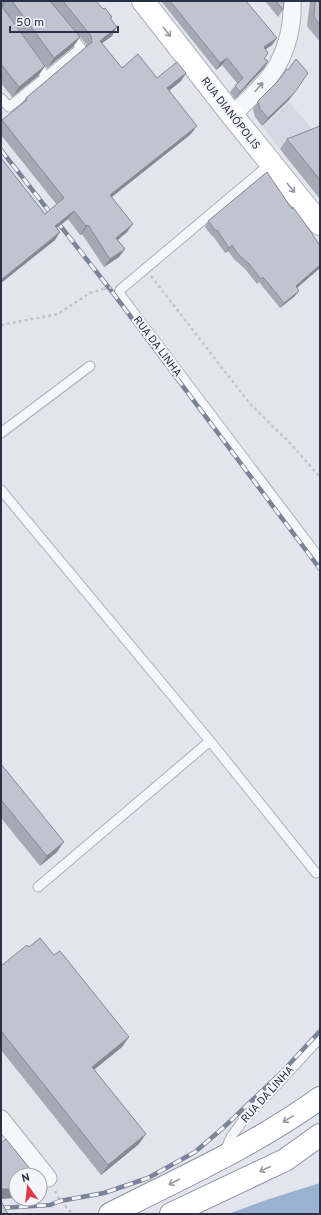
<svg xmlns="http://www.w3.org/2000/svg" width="321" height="1215" font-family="Overpass,sans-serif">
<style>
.built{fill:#d4d8e2}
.water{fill:#9ab1d0}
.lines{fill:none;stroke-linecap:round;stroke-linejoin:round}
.lane-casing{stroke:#aab0ba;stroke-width:11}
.street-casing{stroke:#aab0ba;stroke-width:19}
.secondary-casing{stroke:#aab0ba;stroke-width:24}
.highway-casing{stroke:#8891a5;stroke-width:24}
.path{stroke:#c0c4cb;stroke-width:2.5;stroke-dasharray:3 3;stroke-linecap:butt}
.lane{stroke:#f6f7fa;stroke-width:9}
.street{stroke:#f6f7fa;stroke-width:17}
.secondary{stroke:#fff;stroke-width:22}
.highway{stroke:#fff;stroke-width:22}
.rail-casing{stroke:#7a8398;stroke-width:4.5}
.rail{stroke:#f3f5f9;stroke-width:3;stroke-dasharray:9;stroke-linecap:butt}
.path-bridge{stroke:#c0c4cb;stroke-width:2.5;stroke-dasharray:3 3;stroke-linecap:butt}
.wall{fill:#a4a9b3}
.shaded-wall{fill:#868992}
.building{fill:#bfc4d0;stroke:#868992}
.oneway{stroke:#9498a3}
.oneway2{stroke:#8f94a0}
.labels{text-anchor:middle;stroke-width:4;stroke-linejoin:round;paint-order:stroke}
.street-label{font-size:11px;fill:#283147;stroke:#f3f5f9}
</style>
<rect width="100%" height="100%" fill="#e2e6ec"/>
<path class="built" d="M289,102L316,133L279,148L263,127Z"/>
<path class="water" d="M320,1183V1214H228L266,1200Z"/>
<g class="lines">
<g class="lane-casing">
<path id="lane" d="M46,77L81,48L69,33
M1,98L9,107L46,77L35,61
M271,163L120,290L119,293L320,559
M1,433L90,366
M1,490L210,741L316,873
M38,887L210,741
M225,1151L231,1137L242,1122L320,1038"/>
</g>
<g class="street-casing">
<path id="street" d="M232,115C246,102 270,80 278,64C288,45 293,23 292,1
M1,1119L48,1178"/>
</g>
<g class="secondary-casing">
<path id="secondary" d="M143,1L232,115L320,224"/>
</g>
<g class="highway-casing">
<path id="highway" d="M110,1214C181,1178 255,1145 320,1098
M171,1214L285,1160L320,1135"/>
</g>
<path class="path" d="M151,276L250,404L291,444L320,477
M1,325L58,314L90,293L103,289
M55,1191L60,1201L73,1214"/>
<use href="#lane" class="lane"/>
<use href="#street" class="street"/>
<use href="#secondary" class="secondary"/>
<use href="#highway" class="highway"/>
<g class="rail-casing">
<path id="rail" d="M1,150L113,293L320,569
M1,1208L50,1205L60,1201L104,1193L148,1178L195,1152L223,1128L282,1072L320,1031"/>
</g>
<use href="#rail" class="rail"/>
<path class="path-bridge" d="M103,289L113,287"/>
</g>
<path class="wall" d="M1,1H96L103,9L112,17L111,19L117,27L112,36L102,43L122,68L157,78L186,73L181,81L169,91L191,134L112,197L127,232L118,240L125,249L119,257L104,267L82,234L80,235L68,219L57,228L55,240L1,283V158L45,214L57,205L1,135V121L21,105L26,98L86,47V44L62,15L80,37L73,47L47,68L5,11L45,66L38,76L12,97L1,83Z
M161,1H246L272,45L265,49L264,59L268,61L264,68L235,99L230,92L235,86L237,83L222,65L216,70Z
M265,1H284L283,10L278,17Z
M310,1H320V42L307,26Z
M289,100L262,126L255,117L253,109L258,101Z
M320,126V199L280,149L287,139Z
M292,209L320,246V268L297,288L295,296L280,308L259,282L257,284L245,269L234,259L228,251L225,253L213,236H212L205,227L208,221Z
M1,764L57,852L40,866L1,818Z
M29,947L129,1037L122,1047L94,1070L139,1144L101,1175L1,1050V966Z"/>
<path class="shaded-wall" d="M4,1H6L1,9Z
M117,27L112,36L94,49L100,41Z
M80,37L73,47L47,68L54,58Z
M277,38L272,45L259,54L264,47Z
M227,58L222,65L216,70L220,63Z
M268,61L264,68L235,99L240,92Z
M45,66L38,76L12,97L19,87Z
M186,73L181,81L161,97L167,88Z
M295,92L289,100L262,126L268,118Z
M197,126L191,134L104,203L110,195Z
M74,211L68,219L49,234L55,226Z
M133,224L127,232L110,246L116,238Z
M88,225L82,234L80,235L86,226Z
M60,232L55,240L1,283V280Z
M232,245L228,251L225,253L229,248Z
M125,249L119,257L104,267L110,259Z
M320,265V268L292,292L296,286Z
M299,291L295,296L280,308L284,303Z
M64,842L57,852L40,866L47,856Z
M129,1037L122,1047L85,1077L92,1067Z
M146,1134L139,1144L101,1175L108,1165Z
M40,1188H46L40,1196Z
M1,1189H16V1198L1,1199Z"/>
<path class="building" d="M1,1H4L2,5L3,8L45,66L19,87L1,64Z
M12,1H50L80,37L54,58Z
M63,1H96L103,9L105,8L112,17L110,18L117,27L100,41L122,68L138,54L157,78L177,62L186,73L167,88L197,126L110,195L133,224L116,238L125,249L110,259L88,225L86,226L74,211L55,226L60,232L1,280V158L45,214L64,198L2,120L27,100L26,98L92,42L91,36Z
M170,1H246L277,38L264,47L268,53L264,59L268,61L240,92L235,86L243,78L227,58L220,63Z
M276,1H284L283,10Z
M315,1H320V25L314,17Z
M296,59L308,73L295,92L268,118L260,109L258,101L277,82L287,69L288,70Z
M320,126V180L287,139Z
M267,172L292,209L293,207L311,232L320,246V265L296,286L299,291L284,303L263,277L261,279L249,264L237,253L232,245L229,248L217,230L216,231L208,221Z
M1,764L64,842L47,856L1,800Z
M40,938L54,955L60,951L129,1037L92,1067L146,1134L108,1165L1,1031V966L27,945L29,947Z
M6,1139L35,1175H16V1189H1V1143Z
M40,1181L46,1188H40Z
M1,1201L8,1214H1Z"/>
<defs><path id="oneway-shaft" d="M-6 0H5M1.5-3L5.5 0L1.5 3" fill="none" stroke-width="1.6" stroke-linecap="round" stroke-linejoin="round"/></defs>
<g class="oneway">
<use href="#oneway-shaft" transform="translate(167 32) rotate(52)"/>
<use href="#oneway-shaft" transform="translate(291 188) rotate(51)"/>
<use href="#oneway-shaft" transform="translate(288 1119) rotate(148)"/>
<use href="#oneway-shaft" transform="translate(265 1169) rotate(155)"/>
<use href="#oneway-shaft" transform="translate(174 1182) rotate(153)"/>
</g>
<use class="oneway2" href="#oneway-shaft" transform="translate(259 87) rotate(-48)"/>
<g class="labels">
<g class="street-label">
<text transform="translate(231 113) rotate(52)" y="4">RUA DIANÓPOLIS</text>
<text transform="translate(158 346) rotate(53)" y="4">RUA DA LINHA</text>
<text transform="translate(267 1094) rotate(-48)" y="4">RUA DA LINHA</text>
</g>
</g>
<rect width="321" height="1215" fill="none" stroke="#283147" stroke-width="4"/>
<g transform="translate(28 1187) rotate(345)"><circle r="19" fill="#f3f5f9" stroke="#a2a7b2"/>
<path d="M0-3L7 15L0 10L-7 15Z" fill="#de3a49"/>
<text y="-6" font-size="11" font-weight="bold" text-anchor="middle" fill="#283147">N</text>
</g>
<path d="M10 26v6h108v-6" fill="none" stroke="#283147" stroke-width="2"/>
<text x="16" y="26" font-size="12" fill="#283147" stroke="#f3f5f9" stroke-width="3" paint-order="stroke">50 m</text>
</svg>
